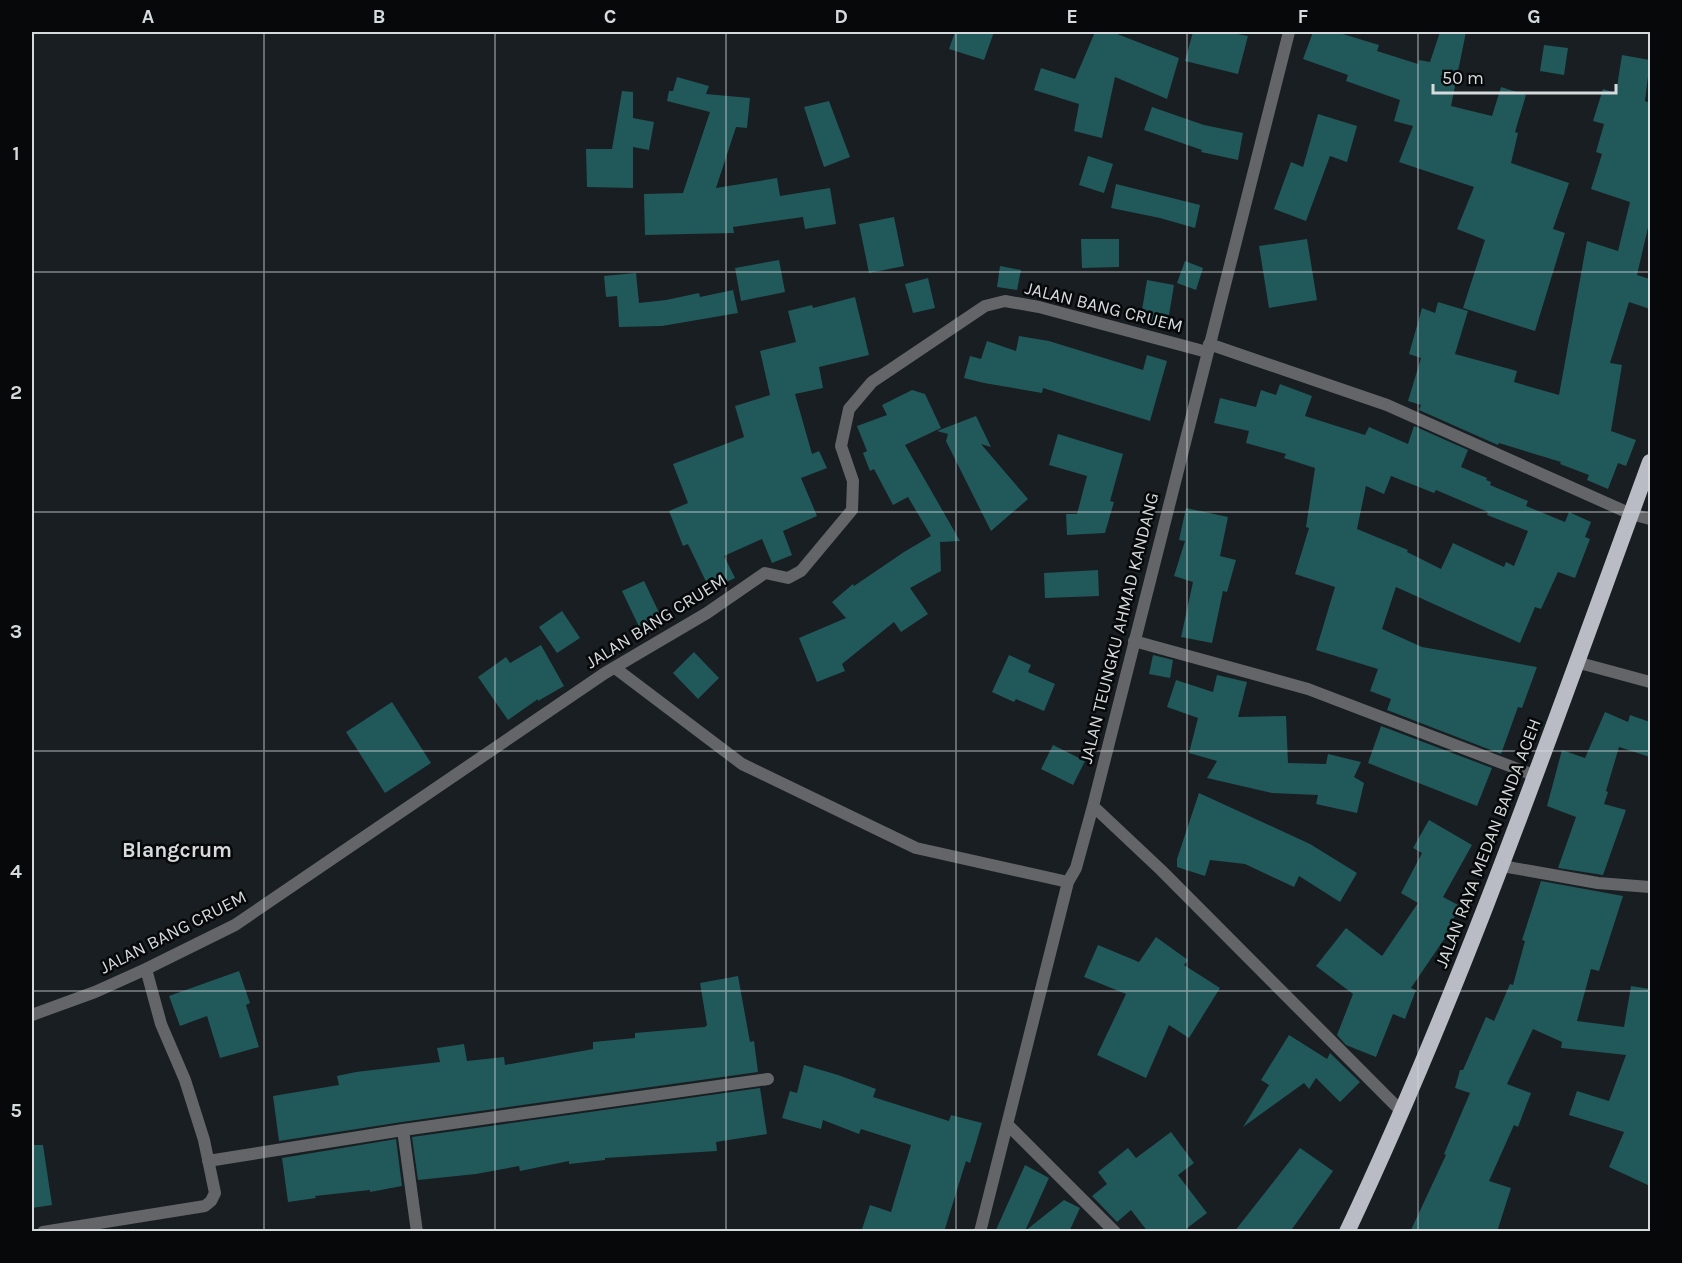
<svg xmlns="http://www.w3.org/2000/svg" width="1682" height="1263" font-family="Karla,sans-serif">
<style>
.building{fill:#21585a;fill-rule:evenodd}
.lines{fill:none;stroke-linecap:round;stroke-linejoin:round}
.minor{stroke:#636568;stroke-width:12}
.trunk{stroke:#b9bcc4;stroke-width:16}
.grid{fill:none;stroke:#d5dadc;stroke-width:1.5;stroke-opacity:0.55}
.labels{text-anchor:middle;stroke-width:5;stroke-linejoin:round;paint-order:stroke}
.street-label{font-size:18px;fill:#d5dadc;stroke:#060809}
.quarter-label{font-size:21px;font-weight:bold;fill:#d5dadc;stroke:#060809}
.neatline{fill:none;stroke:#d5dadc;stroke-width:2}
.grid-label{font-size:20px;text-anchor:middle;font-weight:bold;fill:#d5dadc}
</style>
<rect width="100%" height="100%" fill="#181e22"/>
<path class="building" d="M955,32H994L984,60L949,49Z
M1095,32H1112L1179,58L1167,99L1115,77L1102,138L1074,131L1079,104L1034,90L1041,68L1075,79Z
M1193,32H1227L1248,36L1238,74L1185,61Z
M1313,32H1336L1379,45L1377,51L1418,64L1419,60L1430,62L1440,32H1466L1451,106L1492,116L1501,87L1526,95L1515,132L1518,133L1511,163L1569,183L1553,229L1565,233L1535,331L1463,308L1485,240L1457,229L1474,187L1399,162L1413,126L1394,121L1400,100L1346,81L1348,75L1303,59Z
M1544,45L1568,48L1564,75L1540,71Z
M1622,55L1650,60L1645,101L1650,103V219L1637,275L1650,279V309L1629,302L1610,363L1622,365L1611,431L1636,440L1626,466L1618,463L1608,489L1587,480L1589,475L1560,464L1561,462L1499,443L1498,445L1419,410L1421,405L1408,401L1421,358L1409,354L1422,308L1435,313L1438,302L1468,311L1455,354L1517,371L1514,382L1559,395L1587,241L1618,251L1630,202L1591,189L1602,154L1596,152L1604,124L1593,121L1603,89L1616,93Z
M677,77L709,86L706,94L750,98L747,128L736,127L716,188L777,178L780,196L830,188L836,224L805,229L803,217L733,227L734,233L645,235L644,194L683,193L710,112L667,101L669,91H673Z
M622,91L633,92V118L654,122L649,150L633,147V188L587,187L586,149H612Z
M829,101L850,157L824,167L804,107Z
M1152,107L1204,125L1243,133L1238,160L1201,152L1202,150L1144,130Z
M1318,114L1357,126L1347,162L1330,156L1306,221L1274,209L1291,162L1303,167Z
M1088,156L1113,164L1104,193L1079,185Z
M1116,184L1200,205L1195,228L1160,218L1111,208Z
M894,217L904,266L869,273L859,224Z
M1081,239H1119V267L1082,268Z
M1307,239L1317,300L1269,308L1259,246Z
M779,260L785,292L741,301L735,268Z
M1185,261L1203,268L1196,290L1177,283Z
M1000,266L1021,270L1017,290L997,287Z
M636,273L639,303L666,300L699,293L700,297L733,290L738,313L662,326L619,327L617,296L606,297L604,276Z
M928,278L935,308L913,313L905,284Z
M1147,280L1174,285L1167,327L1140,322Z
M855,297L869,355L819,367L823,388L795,394L812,454L819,451L827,468L801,478L817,516L783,531L792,555L772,563L762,539L724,556L735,578L710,590L688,544L683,546L669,511L688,503L673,464L744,437L735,406L770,395L760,351L796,342L788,311L812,305L813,308Z
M1019,336L1049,341L1143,370L1147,355L1167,361L1150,421L1043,388L1042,393L984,383L964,378L970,356L981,359L987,341L1016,351Z
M1280,384L1312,396L1305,416L1365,435L1369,427L1408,444L1414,426L1468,450L1461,467L1487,478L1486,480L1491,482L1490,485L1528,501L1526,506L1565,522L1569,512L1591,522L1585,537L1590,539L1575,578L1558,572L1541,609L1535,607L1520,643L1396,587L1382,629L1422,647L1537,667L1522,708L1518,707L1501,754L1387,710L1391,699L1370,691L1378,669L1316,650L1335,587L1295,574L1309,528L1306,527L1315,468L1284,458L1286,454L1246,443L1249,431L1214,423L1220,398L1256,407L1261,390L1276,395ZM1391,476L1434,493L1436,490L1488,512L1487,515L1528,531L1514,566L1506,562L1504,567L1453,543L1441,569L1407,552L1408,550L1357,529L1366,486L1384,494Z
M912,390L925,394L941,428L905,445L960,541L940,542L941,571L910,588L928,614L901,632L894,622L842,664L845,671L817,682L799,638L846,618L832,602L853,584L854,586L904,552L931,536L908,497L893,505L874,469L870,471L863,453L867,451L857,426L887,415L882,405Z
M976,416L991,447L981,444L1028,499L991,531L946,441L948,434L937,431Z
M1058,434L1123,454L1110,501L1114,502L1105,533L1067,535L1066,514H1077L1087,476L1049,465Z
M1186,508L1228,517L1220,556L1236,560L1227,592L1223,591L1212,643L1181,637L1193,582L1174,576L1185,541L1179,540Z
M1098,570L1099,596L1045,598L1044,573Z
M644,581L665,625L643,635L622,591Z
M562,611L580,638L557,653L539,627Z
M541,645L564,686L538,701V699L508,720L478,677L506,657L510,663Z
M694,652L719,678L698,699L673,673Z
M1009,655L1031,665L1028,672L1055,684L1044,711L1016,699L1014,702L992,692Z
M1153,655L1173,660L1170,678L1149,674Z
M1217,675L1247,682L1238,717L1286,716L1288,763L1326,764L1328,754L1361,762L1354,777L1364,783L1357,813L1316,804L1318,795L1272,793L1207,778L1217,761L1189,753L1198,718L1167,707L1176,680L1213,692Z
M392,702L431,763L385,793L346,732Z
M1605,712L1628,722L1630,715L1650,722V757L1619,747L1606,791L1608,792L1604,804L1626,810L1603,875L1558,868L1576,817L1547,806L1562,750L1585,758Z
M1381,726L1492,768L1477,806L1368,763Z
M1053,745L1085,761L1073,785L1041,769Z
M1199,793L1310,844L1357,873L1340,902L1299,876L1294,887L1245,864L1210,860L1205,876L1177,867V859Z
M1429,820L1472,845L1443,897L1460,906L1447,931L1449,932L1411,988L1416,990L1405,1019L1393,1014L1376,1057L1346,1045L1337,1035L1353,994L1316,966L1346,928L1382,956L1418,903L1401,893L1422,853L1413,848Z
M1541,881L1623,896L1599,971L1591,969L1577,1021L1624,1027L1631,986L1650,989V1186L1609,1167L1624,1132L1569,1115L1577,1091L1609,1101L1626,1055L1561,1048L1562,1042L1533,1029L1507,1084L1531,1093L1518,1127L1514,1125L1489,1181L1511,1188L1497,1232H1410L1446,1155L1444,1154L1470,1093L1455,1088L1460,1070H1463L1486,1017L1494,1021L1510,984L1513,985L1525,941L1522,940Z
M1156,937L1188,960L1184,965L1220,988L1189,1038L1169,1025L1146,1078L1097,1055L1126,994L1084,977L1098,945L1139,962Z
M239,971L250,1003L246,1005L259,1047L220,1058L207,1016L180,1026L169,996Z
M738,976L750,1042L754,1041L758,1072L402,1122L279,1141L273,1096L339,1085L337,1076L356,1072L440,1062L437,1048L464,1044L467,1061L504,1057L505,1065L593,1049V1042L635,1038V1033L705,1027L707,1025L700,983Z
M1289,1035L1327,1059L1330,1053L1360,1082L1340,1102L1316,1078L1309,1089L1304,1083L1243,1127L1269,1085L1261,1080Z
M804,1065L838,1075L876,1089L873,1097L949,1121L951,1115L982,1123L970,1163L966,1161L944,1232H861L870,1205L891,1212L911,1145L861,1129L859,1134L823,1120L821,1129L782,1118L790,1091L797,1093Z
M760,1088L767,1134L716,1142L717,1151L605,1158V1160L569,1164V1161L520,1171L519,1166L476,1174L418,1180L412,1137Z
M1171,1132L1194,1163L1178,1175L1207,1213L1182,1232H1148L1131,1210L1117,1222L1092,1196L1107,1184L1098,1172L1128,1148L1136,1158Z
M396,1139L402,1186L370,1192V1190L315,1196L316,1198L288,1202L282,1158Z
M32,1145H43L52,1205L32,1208Z
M1300,1148L1333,1171L1290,1232H1234Z
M1025,1165L1049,1178L1025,1231L1064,1200L1080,1208L1069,1232H995Z"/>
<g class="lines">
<path class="minor" d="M1209,344L1387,405L1631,514L1650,519
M1134,641L1308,689L1536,776
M1576,662L1650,682
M615,668L742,764L916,848L1068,882
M1093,806L1161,870L1401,1111
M1502,866L1598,883L1650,887
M32,1015L95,992L146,969L235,925L605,673L707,613L765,573L788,578L801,571L852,510L853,481L841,446L849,409L872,382L985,306L1005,301L1039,307L1207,352
M1008,1125L1115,1232
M403,1130L417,1232
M208,1161L403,1130L768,1079
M43,1232L205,1206L211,1201L215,1193L204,1140L185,1080L161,1024L146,969
M980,1232L1068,882L1076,868L1093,806L1289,32"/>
<path class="trunk" d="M1347,1232C1465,982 1555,721 1650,462"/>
</g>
<path class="grid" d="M264,32V1232M495,32V1232M726,32V1232M956,32V1232M1187,32V1232M1418,32V1232M32,272H1650M32,512H1650M32,751H1650M32,991H1650"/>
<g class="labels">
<g class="street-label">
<text transform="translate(1104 307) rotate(14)" y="6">JALAN BANG CRUEM</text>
<text transform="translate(656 621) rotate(-32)" y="6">JALAN BANG CRUEM</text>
<text transform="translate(1119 628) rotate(-76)" y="6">JALAN TEUNGKU AHMAD KANDANG</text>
<text transform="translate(1488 843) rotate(-69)" y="6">JALAN RAYA MEDAN BANDA ACEH</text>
<text transform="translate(173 932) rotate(-27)" y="6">JALAN BANG CRUEM</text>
</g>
<g class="quarter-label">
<text x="177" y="857">Blangcrum</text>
</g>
</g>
<rect width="1682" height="1263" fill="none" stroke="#060809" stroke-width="66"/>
<path d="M1433 84v9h183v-9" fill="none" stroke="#d5dadc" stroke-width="3"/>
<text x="1442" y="84" font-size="18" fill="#d5dadc" stroke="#060809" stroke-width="4.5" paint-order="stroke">50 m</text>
<rect x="33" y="33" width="1616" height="1197" class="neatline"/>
<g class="grid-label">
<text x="148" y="23">A</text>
<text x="379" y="23">B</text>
<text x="610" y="23">C</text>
<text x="841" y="23">D</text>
<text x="1072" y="23">E</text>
<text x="1303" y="23">F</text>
<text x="1534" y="23">G</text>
<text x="16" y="160">1</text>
<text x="16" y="399">2</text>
<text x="16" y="638">3</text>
<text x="16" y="878">4</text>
<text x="16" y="1117">5</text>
</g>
</svg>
